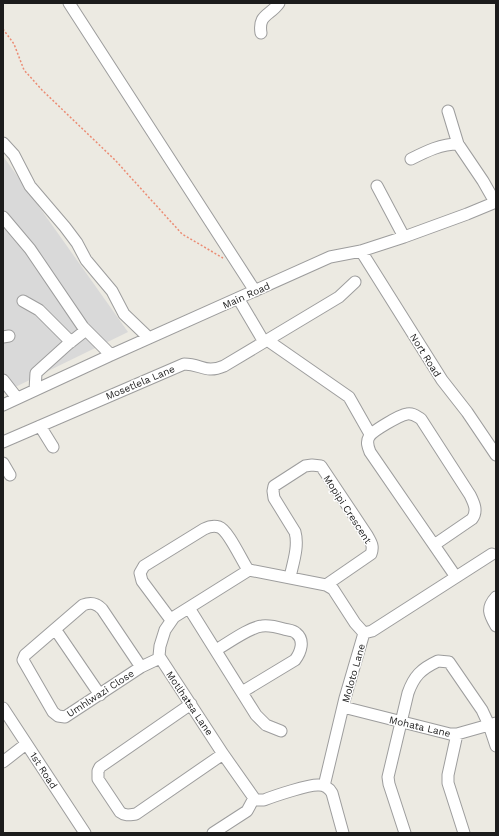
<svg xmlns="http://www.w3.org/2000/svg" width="499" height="836" font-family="'Work Sans',sans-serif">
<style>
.residential{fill:#d9d9d9}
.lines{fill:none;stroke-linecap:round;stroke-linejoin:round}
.minor-casing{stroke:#9d9d9d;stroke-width:13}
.path{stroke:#eb8c74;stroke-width:1.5;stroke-dasharray:2 2;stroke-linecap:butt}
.minor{stroke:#fff;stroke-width:11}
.labels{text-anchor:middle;stroke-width:3;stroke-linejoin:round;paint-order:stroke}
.street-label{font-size:10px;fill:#1c1c1c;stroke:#fff}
</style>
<rect width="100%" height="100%" fill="#eceae2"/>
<path class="residential" d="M3,156L128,332L3,393Z"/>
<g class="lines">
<g class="minor-casing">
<path id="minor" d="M69,3L255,291
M261,33C258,14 270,16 279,3
M448,111L458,144L483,181L495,202
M3,143L14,155L30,186L65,227L77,243L86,260L112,291L124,314L149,338
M411,159C427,151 441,144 458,144
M377,186L404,237
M3,217L30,249L83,327L111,355
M361,251L442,380L467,412L496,455
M238,298L264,342
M23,301L39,310L71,342
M3,337L9,336
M267,340L349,397L370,434
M3,380L17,398
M35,390L36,373L67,345L86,330
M3,405L111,355L330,257L361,251L404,237L467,214L496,202
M40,426L53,447
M3,442L184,364C202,364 205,374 224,366L339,297L355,282
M3,463L10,475
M434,545L472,519C478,511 474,503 470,495L421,419C416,416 413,413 407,414C400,415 372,431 369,437C366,442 368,447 370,452L456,577
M249,570L174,617L165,630L160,646L159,656L223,754L254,798L257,800H264C274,796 310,784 319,785C325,785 329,788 332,793L343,833
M249,570L326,585L333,589L355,623L364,633
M290,577C293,563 299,546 295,532L274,498L273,491L274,486L305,466L312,465L321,466L367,535C371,542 374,546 371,554L326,585
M496,597C486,608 489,614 496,626
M189,608L256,715L266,725L281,731
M171,620L142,581L140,573L144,566L204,529C208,527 213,525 219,527C228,530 241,559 247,568L249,570
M55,629L100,695
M364,633L372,631L492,554
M216,650C228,643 250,627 262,626C270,625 277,627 284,629C287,630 293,630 296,633C305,640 301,652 295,660L242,692
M141,667L102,609C96,603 91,602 83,605L25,655L23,660L53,712L58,716L65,717L141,667L160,658
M191,704L100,767L98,771V779L120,812C125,816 129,815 136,814L223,754
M343,707L450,734H457L496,723
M3,708L85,833
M457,734L448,775V783L464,833
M3,762L26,744
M324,786L345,698L364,633
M213,833L247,811L254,798
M405,833L389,784L388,777L408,693C414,676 421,669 438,661L449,662L482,710L489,725L496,746"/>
</g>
<path class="path" d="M3,29L14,44L24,70L42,90L115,160L182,234L223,258"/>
<use href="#minor" class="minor"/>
</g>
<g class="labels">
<g class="street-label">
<text transform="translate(246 295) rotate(-24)" y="4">Main Road</text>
<text transform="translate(426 355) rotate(58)" y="4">Nort Road</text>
<text transform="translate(140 382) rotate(-23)" y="4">Mosetlela Lane</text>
<text transform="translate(348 509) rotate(57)" y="4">Mopipi Crescent</text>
<text transform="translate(353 673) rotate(-74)" y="4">Moloto Lane</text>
<text transform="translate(100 693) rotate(-33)" y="4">Umhlwazi Close</text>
<text transform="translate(190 703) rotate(56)" y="4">Motlhatsa Lane</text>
<text transform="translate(420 726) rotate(13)" y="4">Mohata Lane</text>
<text transform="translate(44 770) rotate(57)" y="4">1st Road</text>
</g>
</g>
<rect width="499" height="836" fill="none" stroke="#1c1c1c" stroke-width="8"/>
</svg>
